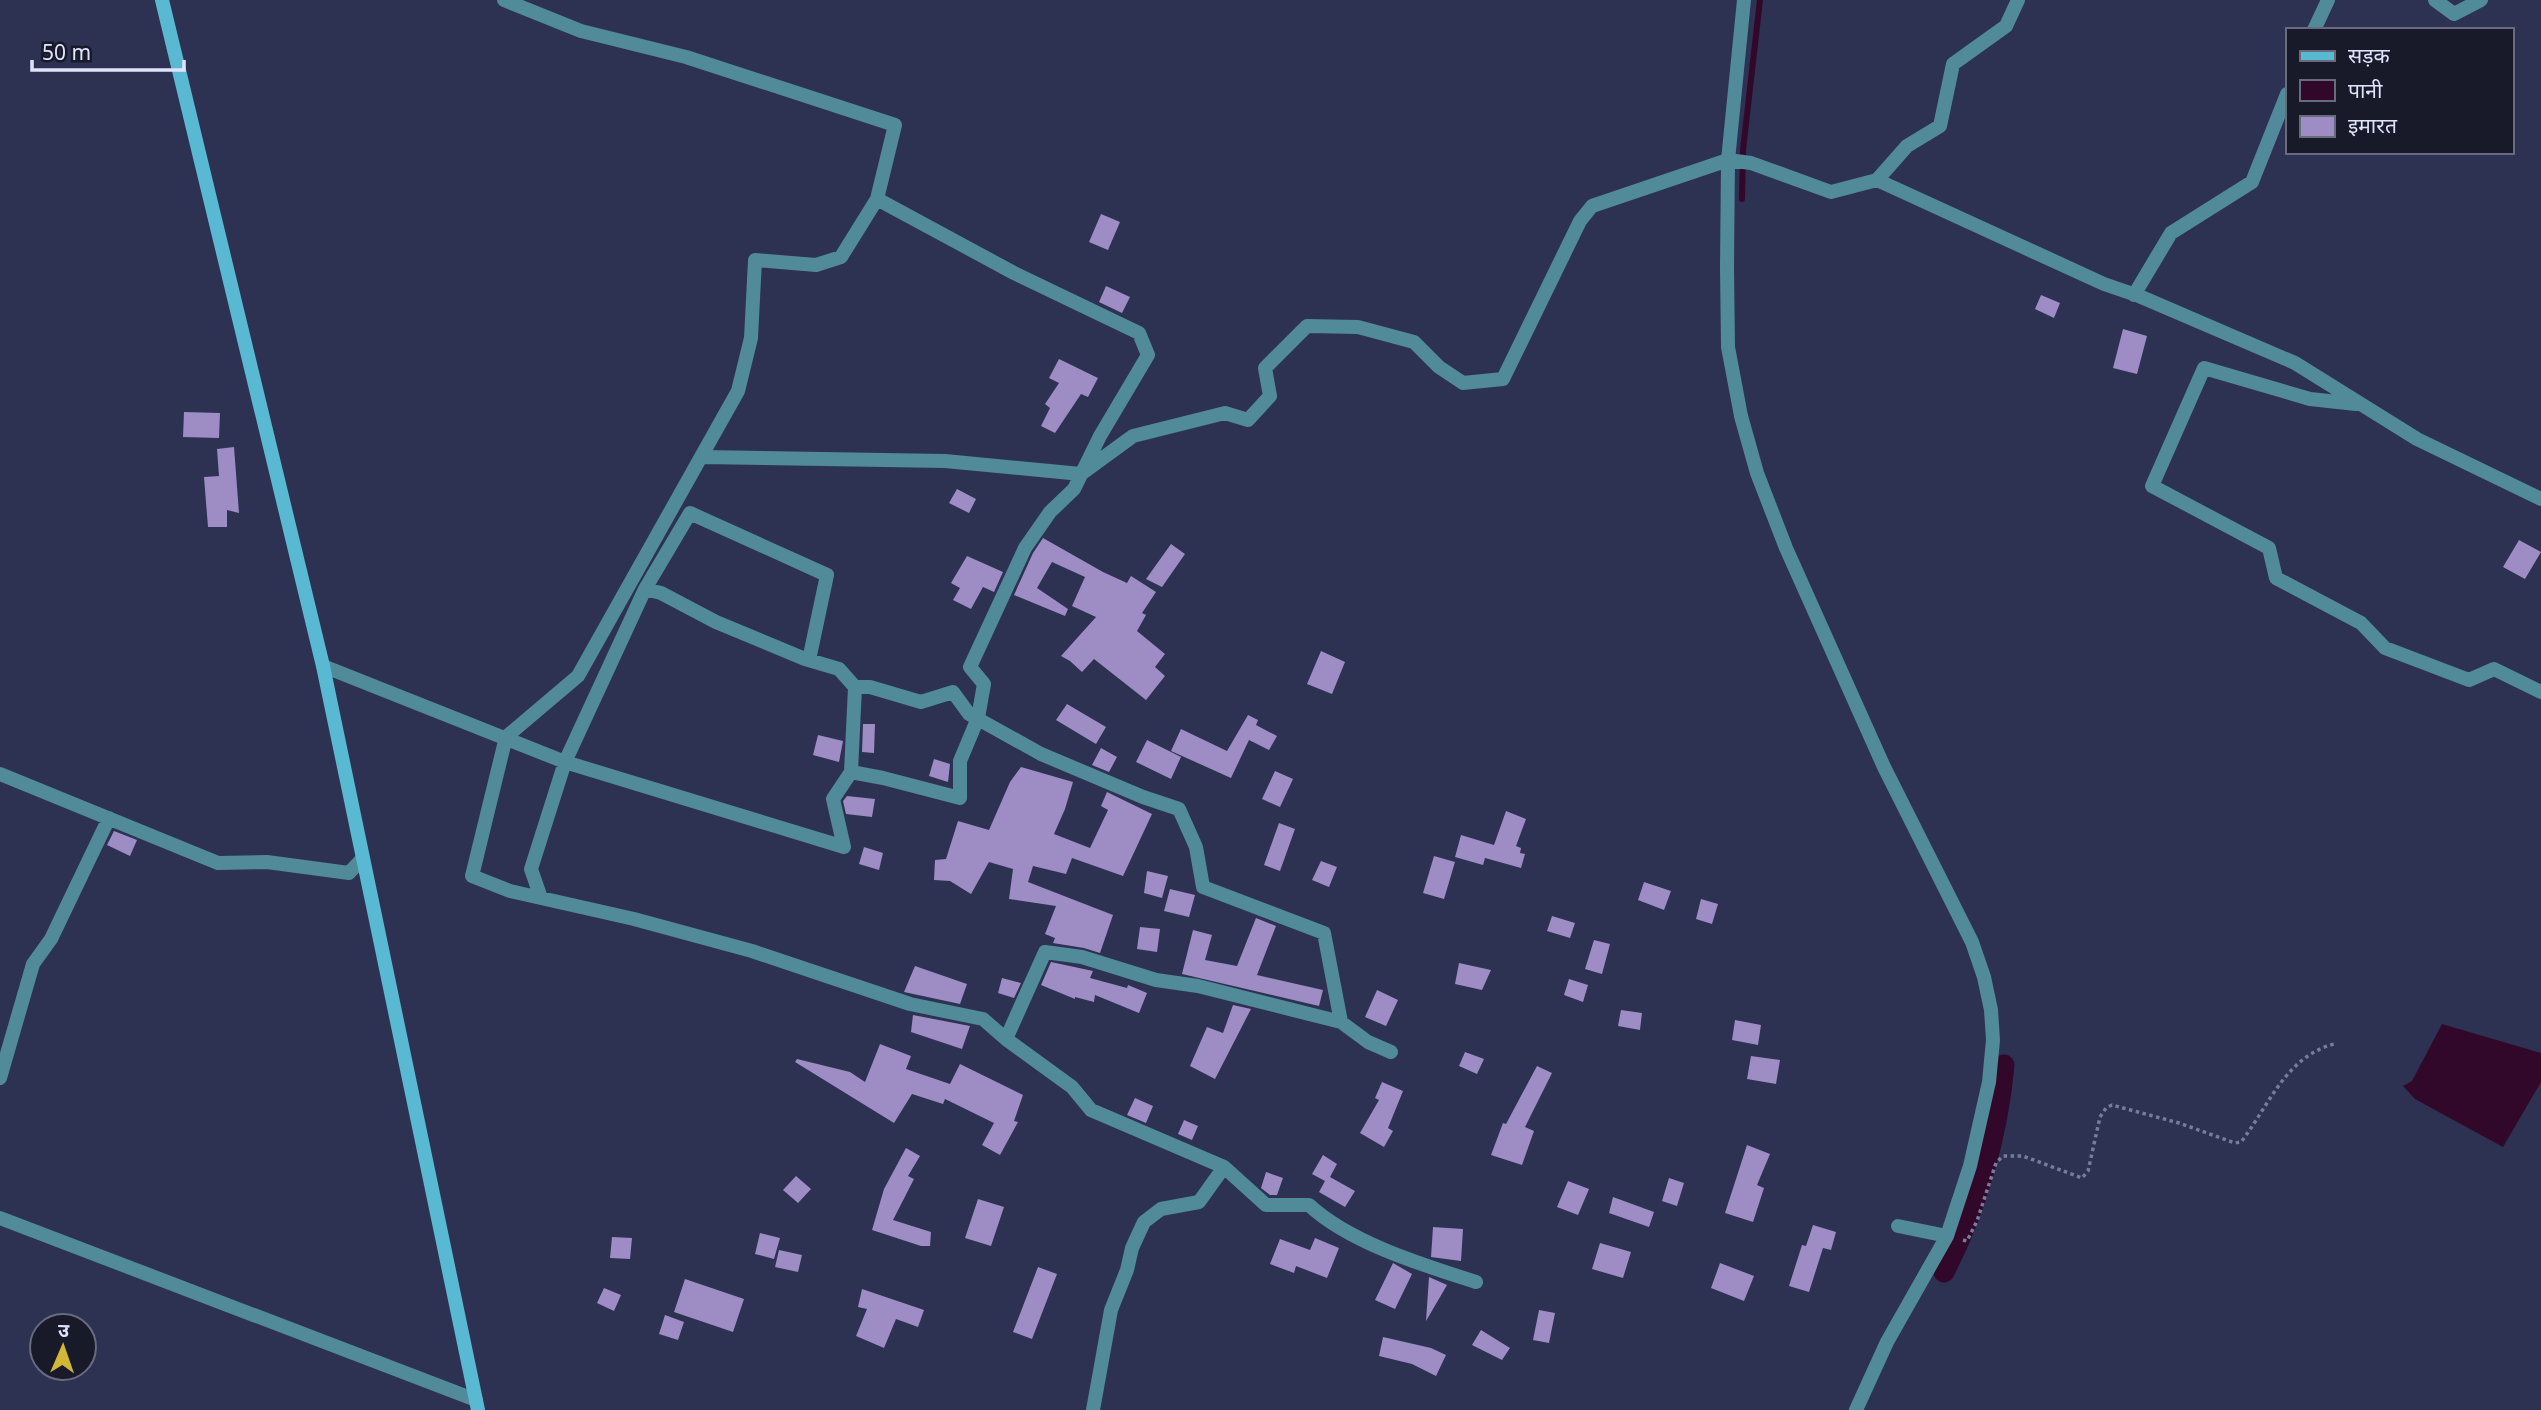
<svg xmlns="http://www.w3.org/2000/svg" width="2541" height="1410" font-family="'Noto Sans','Noto Sans Devanagari',sans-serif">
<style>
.water{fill:#32082a}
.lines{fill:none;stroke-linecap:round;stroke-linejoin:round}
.stream{stroke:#32082a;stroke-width:6}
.canal{stroke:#32082a;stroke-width:21}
.building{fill:#9d8dc4}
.path{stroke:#787c99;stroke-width:3.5;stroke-dasharray:3.5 3.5;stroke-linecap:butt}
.street{stroke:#518a99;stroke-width:14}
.secondary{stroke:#5ab9d2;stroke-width:14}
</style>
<rect width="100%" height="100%" fill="#2d3152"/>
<path class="water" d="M2442,1024L2541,1053V1082L2503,1147L2415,1099L2403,1086L2412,1081Z"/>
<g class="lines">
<path class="stream" d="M1742,199L1743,150L1760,0"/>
<path class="canal" d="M1944,1272C1976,1211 1998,1134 2004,1065"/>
</g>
<path class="building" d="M1101,214L1120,222L1108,250L1089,242Z
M1106,286L1130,297L1122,313L1099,302Z
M2041,295L2060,303L2054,318L2035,309Z
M2123,329L2147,336L2137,374L2113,368Z
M1059,359L1098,378L1088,397L1081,394L1055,433L1041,426L1050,408L1045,404L1059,383L1049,378Z
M184,412L220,413L219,438L183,437Z
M234,447L239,513L227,510V527H208L204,477L219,476L217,449Z
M957,489L976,499L969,513L949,503Z
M1043,538L1103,572L1127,583L1131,576L1156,592L1142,613L1146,615L1137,631L1165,654L1155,667L1165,676L1146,700L1094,659L1082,672L1070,661L1061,656L1096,617L1072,606L1085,577L1052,562L1037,588L1068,609L1065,616L1014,595L1033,553Z
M2519,540L2541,552L2525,579L2503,567Z
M1171,544L1185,554L1162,587L1146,579Z
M967,556L1003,572L994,592L983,587L971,609L953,600L960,588L951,583Z
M1321,651L1345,662L1332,694L1307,684Z
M1067,704L1106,727L1096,744L1056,720Z
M1248,715L1258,720L1256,725L1277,736L1269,750L1249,740L1231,778L1171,751L1181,729L1227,751Z
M863,724H875L874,753L862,752Z
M818,735L843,741L839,762L813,755Z
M1147,740L1181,757L1171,779L1136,762Z
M1101,748L1117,757L1109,772L1092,765Z
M934,759L950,764L948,782L929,776Z
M1021,767L1073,782L1065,809L1054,834L1090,848L1108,810L1101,806L1107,792L1152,814L1123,876L1072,858L1066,874L1033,866L1028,882L1113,915L1100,953L1084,948L1053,943L1055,938L1045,934L1056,906L1009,899L1013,869L989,862L971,894L950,881L934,880L935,860L946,859L958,821L989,830L1010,782Z
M1275,771L1293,779L1280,807L1262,799Z
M847,796L875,799L872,817L846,814L843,801Z
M1506,811L1526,819L1516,846L1521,848L1520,853L1525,854L1521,868L1485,858L1483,865L1455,857L1461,835L1494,845Z
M1279,823L1295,829L1280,871L1264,865Z
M114,831L137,840L130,856L107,845Z
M864,847L883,853L879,870L859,864Z
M1434,856L1455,862L1444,899L1423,893Z
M1321,861L1337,867L1329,887L1312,880Z
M1147,871L1168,876L1162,898L1144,893Z
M1644,882L1671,891L1664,910L1638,900Z
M1170,889L1195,895L1189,917L1164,911Z
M1701,899L1718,904L1712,924L1696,919Z
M1552,916L1575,923L1570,938L1547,931Z
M1256,918L1276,926L1257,975L1323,990L1319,1006L1182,974L1193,930L1212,935L1205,960L1237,966Z
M1140,927L1160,929L1157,952L1137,949Z
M1594,940L1610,944L1602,974L1585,969Z
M1051,962L1093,971L1090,978L1127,988L1128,985L1147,993L1139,1013L1095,995L1094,1002L1075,997V999L1041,985Z
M1459,963L1491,970L1482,990L1455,984Z
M915,966L967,984L960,1004L904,992Z
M1002,978L1021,983L1014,998L998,993Z
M1569,979L1588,985L1583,1002L1564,995Z
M1377,990L1398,1000L1386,1026L1365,1017Z
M1233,1005L1251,1009L1215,1079L1190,1066L1207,1027L1223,1033Z
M1621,1010L1642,1013L1640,1030L1618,1026Z
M913,1015L970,1026L962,1049L911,1032Z
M1735,1020L1761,1025L1758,1045L1732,1040Z
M880,1044L911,1056L906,1069L950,1084L960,1064L1023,1095L1014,1121L1018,1122L1000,1155L982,1145L994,1123L945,1099L943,1104L912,1094L894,1123L795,1062L797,1059L850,1072L865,1082Z
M1465,1052L1484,1059L1477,1074L1459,1066Z
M1751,1056L1780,1060L1776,1084L1747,1079Z
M1537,1066L1552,1073L1525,1127L1534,1131L1522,1165L1491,1155L1503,1123L1506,1124Z
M1382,1082L1403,1091L1388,1128L1393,1131L1384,1147L1360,1133L1379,1100L1375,1098Z
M1135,1098L1153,1106L1146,1123L1127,1115Z
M1184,1120L1198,1126L1192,1140L1178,1134Z
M1747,1145L1770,1154L1757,1185L1764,1188L1753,1222L1725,1213Z
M906,1148L920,1156L908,1176L914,1179L893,1220L931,1232L930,1246H921L872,1230L884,1189Z
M1323,1155L1337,1164L1330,1177L1355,1191L1345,1207L1319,1192L1325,1181L1312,1174Z
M1266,1172L1283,1178L1277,1195H1270L1261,1188Z
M796,1176L811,1189L798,1203L783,1190Z
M1669,1178L1684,1183L1677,1206L1662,1201Z
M1568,1181L1589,1189L1578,1215L1557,1207Z
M1613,1197L1654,1212L1649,1227L1609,1213Z
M978,1199L1004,1207L991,1246L965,1238Z
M1813,1225L1836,1232L1831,1250L1823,1248L1809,1292L1789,1286L1802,1245L1806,1246Z
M1433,1227L1463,1229L1461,1261L1431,1257Z
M760,1233L780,1238L774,1259L755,1254Z
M612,1237L632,1238L630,1259L610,1258Z
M1315,1238L1339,1248L1327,1278L1296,1266L1294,1273L1270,1264L1280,1239L1310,1250Z
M1600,1243L1631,1252L1623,1278L1592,1269Z
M779,1250L802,1255L798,1272L775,1267Z
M1393,1263L1412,1274L1395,1309L1375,1300Z
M1720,1263L1754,1276L1744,1301L1711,1288Z
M1038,1267L1057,1274L1032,1339L1013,1332Z
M1429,1277L1447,1285L1426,1321Z
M685,1279L744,1299L733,1332L674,1312Z
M604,1288L621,1295L614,1311L597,1303Z
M862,1289L924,1310L918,1327L896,1319L884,1348L856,1336L867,1309L858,1307Z
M1539,1310L1555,1313L1549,1343L1533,1340Z
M665,1315L684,1322L678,1340L659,1334Z
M1481,1330L1510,1348L1502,1360L1472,1345Z
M1383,1337L1431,1348L1446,1355L1436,1376L1412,1364L1379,1356Z"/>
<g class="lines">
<path class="path" d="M1963,1240L1967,1241L1977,1221L1996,1163L2003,1156H2023L2082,1178L2088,1171L2100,1117L2106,1108L2112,1105L2179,1123L2235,1143L2241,1142C2269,1106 2285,1057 2334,1044"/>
<path class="street" d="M504,0L581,31L686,57L895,125L877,199
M1744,0L1728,160L1727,267L1728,347L1741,416L1757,473L1786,548L1884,767L1972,942L1984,977L1991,1010L1993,1040L1989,1082L1970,1166L1947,1236
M2435,0L2454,14L2481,0
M2314,30L2328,0
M1877,180L1907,146L1940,126L1953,64L2006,26L2018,0
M2134,295L2171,233L2252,182L2287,94
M2356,404L2310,399L2204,368L2152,486L2269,548L2276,578L2361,623L2385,648L2469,680L2494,669L2541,692
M702,457L945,461L1081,474L1133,436L1225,413L1248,420L1270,396L1265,368L1307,326L1358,327L1414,342L1439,367L1463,383L1503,379L1580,221L1592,206L1728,160L1751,163L1831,192L1877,180L2104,284L2139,296L2295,363L2417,439L2541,499
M645,589L690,513L827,575L809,660
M323,666L565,762L645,589L661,593L716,622L805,659L839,669L855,687L851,772L833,799L844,847L565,762L531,869L541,898
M855,687H870L921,702L953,692L969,714L1041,754L1143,797L1179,809L1196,847L1203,887L1324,933L1341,1022L1198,986L1156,980L1082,957L1045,952L1006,1039
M851,772L883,778L960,798V761L978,718L984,684L970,667L1025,548L1050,512L1074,489L1100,436L1148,355L1139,333L1014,273L877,199L841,257L816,265L755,260L751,338L738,391L578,676L506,737L472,876L510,891L634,919L752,951L910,1004L983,1019L1006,1039L1072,1087L1091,1110L1224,1167L1199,1202L1161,1209L1144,1222L1132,1248L1127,1270L1111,1310L1093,1410
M0,774L218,863L267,862L349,873L363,858
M1341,1022L1368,1042L1391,1052
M0,1078L33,964L51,939L109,818
M1224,1167L1266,1205H1309C1350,1243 1423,1265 1476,1282
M0,1218L476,1400
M1856,1410L1887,1342L1947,1236L1898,1226"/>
<path class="secondary" d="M162,0L323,666L478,1410"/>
</g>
<rect x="2286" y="28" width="228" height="126" fill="#181a2a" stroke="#686b7d" stroke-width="2"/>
<rect x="2300" y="51" width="35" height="10" fill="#5ab9d2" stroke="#686b7d" stroke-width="2"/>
<text x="2348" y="63" font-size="21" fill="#e0e4fa">सड़क</text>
<rect x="2300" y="80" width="35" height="21" fill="#32082a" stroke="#686b7d" stroke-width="2"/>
<text x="2348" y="98" font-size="21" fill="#e0e4fa">पानी</text>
<rect x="2300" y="116" width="35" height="21" fill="#9d8dc4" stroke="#686b7d" stroke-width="2"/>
<text x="2348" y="133" font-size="21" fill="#e0e4fa">इमारत</text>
<g transform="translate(63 1347) rotate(2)"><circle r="33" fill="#181a2a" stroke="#686b7d" stroke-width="2"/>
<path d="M0-5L12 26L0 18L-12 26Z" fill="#d1b736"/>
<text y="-10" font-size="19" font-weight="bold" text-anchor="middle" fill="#e0e4fa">उ</text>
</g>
<path d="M32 60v10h152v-10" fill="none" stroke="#e0e4fa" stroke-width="3.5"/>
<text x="42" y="60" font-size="21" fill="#e0e4fa" stroke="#181a2a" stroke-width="5" paint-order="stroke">50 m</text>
</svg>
